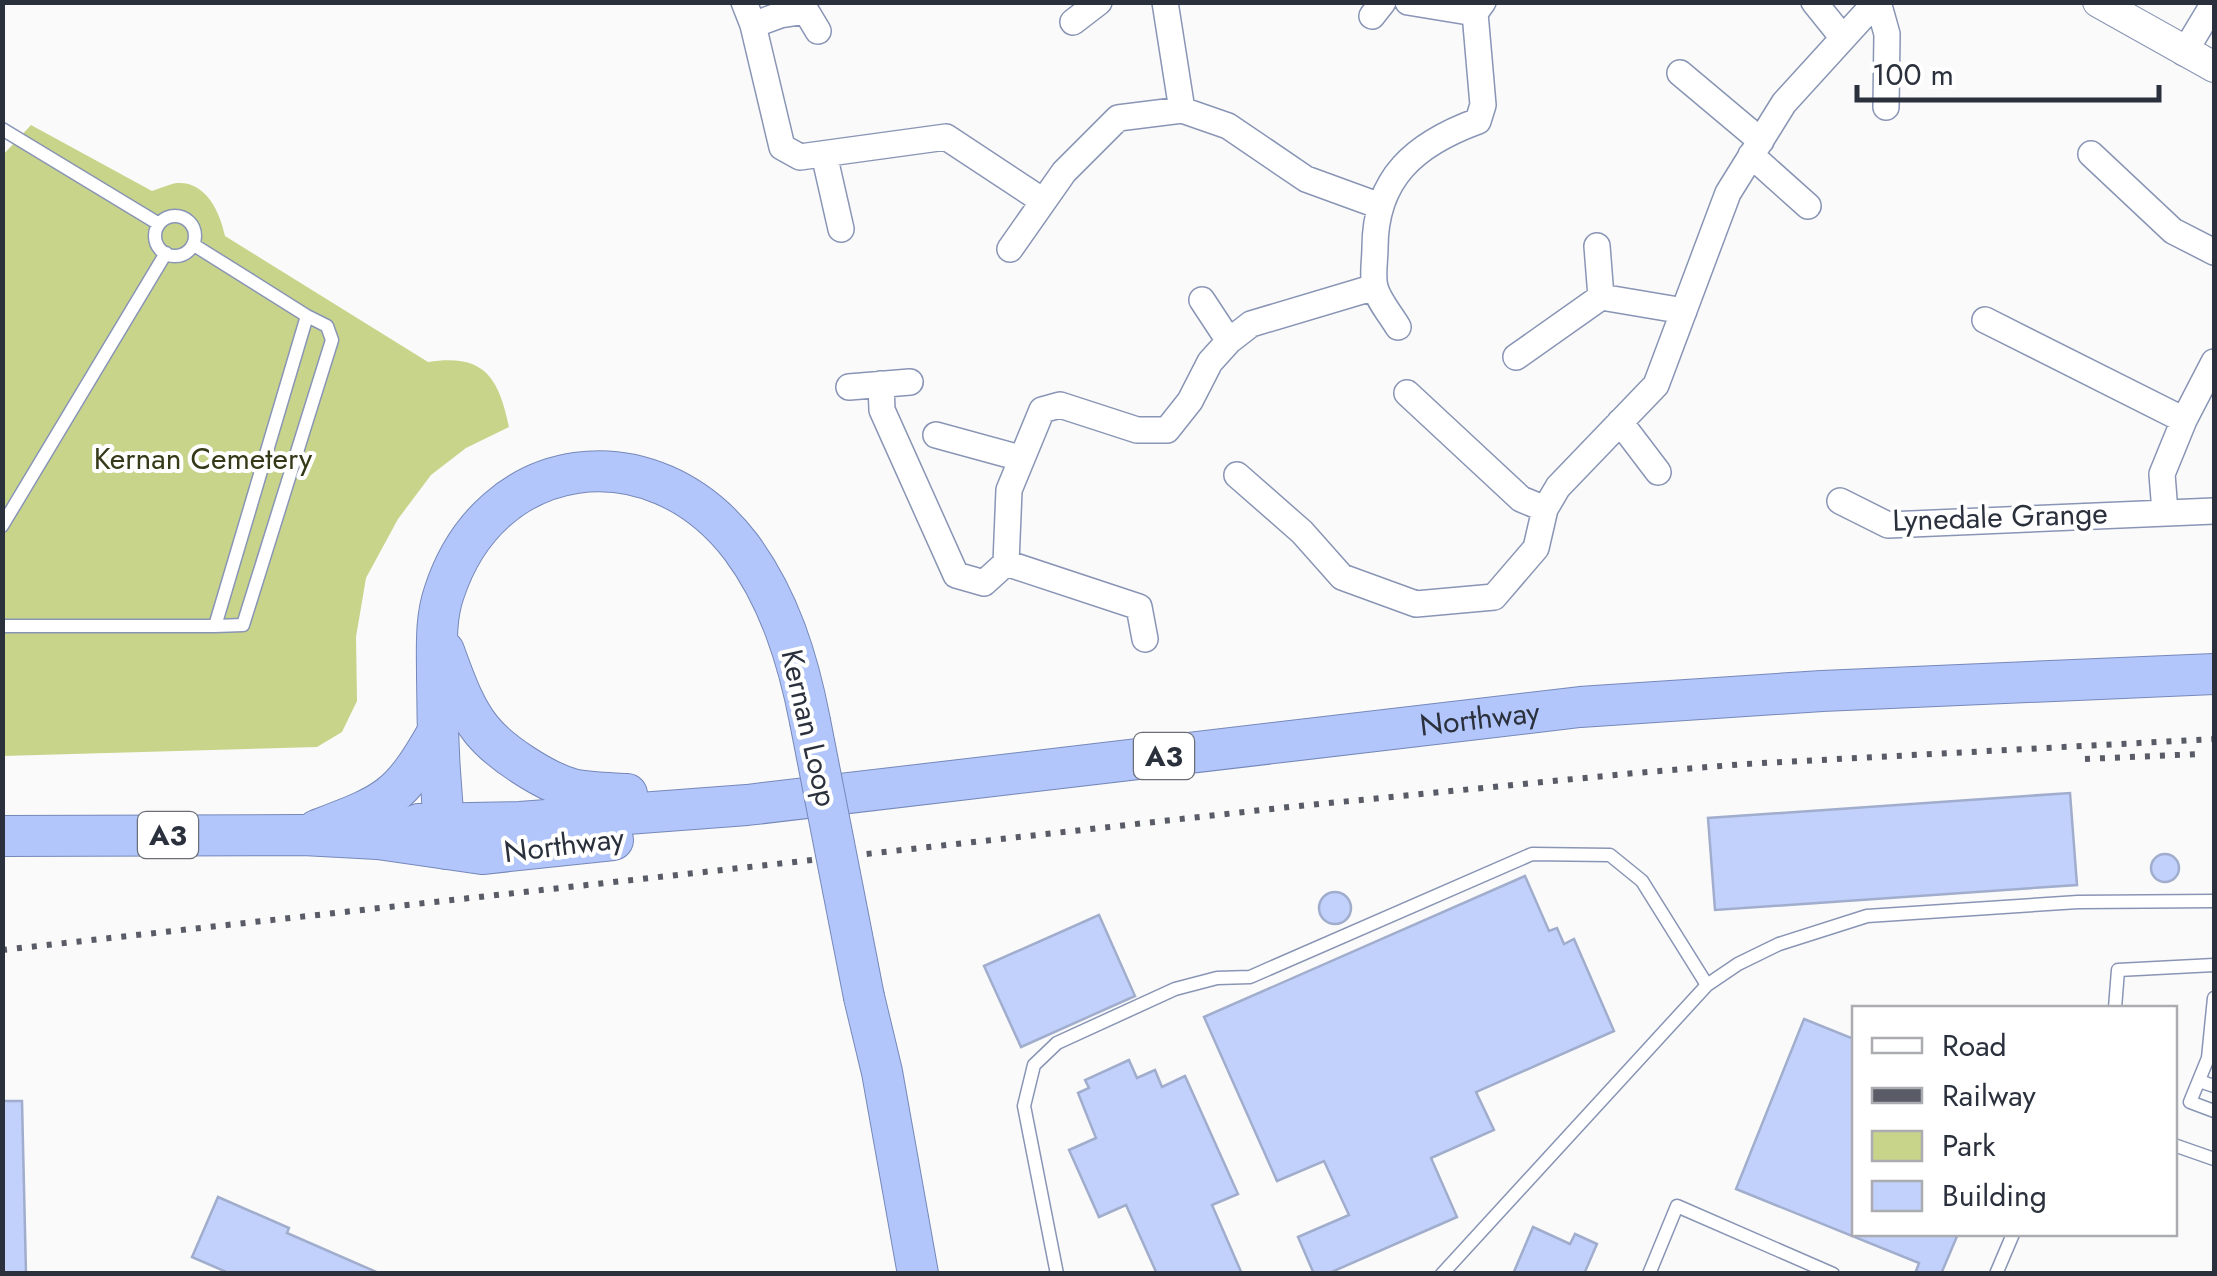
<svg xmlns="http://www.w3.org/2000/svg" width="2217" height="1276" font-family="Jost,sans-serif">
<style>
.green{fill:#c9d48b}
.building{fill:#c2d1fb;stroke:#a1adcd;stroke-width:2.5}
.lines{fill:none;stroke-linecap:round;stroke-linejoin:round}
.service-casing{stroke:#8995b5;stroke-width:15}
.minor-casing{stroke:#8995b5;stroke-width:28}
.tertiary-casing{stroke:#8995b5;stroke-width:32}
.trunk-casing{stroke:#7688b8;stroke-width:42}
.service{stroke:#fff;stroke-width:12}
.minor{stroke:#fff;stroke-width:25}
.tertiary{stroke:#fff;stroke-width:30}
.trunk{stroke:#b2c6fc;stroke-width:40}
.rail{stroke:#595c67;stroke-width:6;stroke-dasharray:5 10;stroke-linecap:butt}
.trunk-bridge-casing{stroke:#7688b8;stroke-width:42;stroke-linecap:butt}
.trunk-bridge{stroke:#b2c6fc;stroke-width:40}
.labels{text-anchor:middle;stroke-width:8;stroke-linejoin:round;paint-order:stroke}
.shield{fill:#fff;stroke:#6b6e77;stroke-width:2.5}
.shield-label{font-size:28px;font-weight:bold;fill:#2b303d}
.park-label{font-size:30px;fill:#353917;stroke:#fff}
.street-label{font-size:30px;fill:#2b303d;stroke:#fff}
</style>
<rect width="100%" height="100%" fill="#fafafa"/>
<path class="green" d="M31,125L152,191C159,189 169,184 177,183C206,181 220,212 225,236L428,362C483,354 498,375 509,427L466,448L431,475L398,519L366,578L356,637L357,701L342,732L317,747L3,756L2,156Z"/>
<path class="building" d="M2070,793L2077,885L1715,910L1708,818Z
M2151 868a14 14 0 1 1 28 0a14 14 0 1 1-28 0Z
M1525,876L1549,931L1557,928L1564,944L1574,939L1614,1031L1476,1092L1494,1130L1431,1158L1457,1217L1327,1274H1314L1298,1237L1349,1215L1324,1161L1277,1181L1204,1017Z
M1319 908a16 16 0 1 1 32 0a16 16 0 1 1-32 0Z
M1099,915L1135,996L1021,1047L984,966Z
M1804,1019L1854,1039V1234H1958L1941,1274H1915L1919,1263L1736,1189Z
M1129,1060L1137,1078L1155,1070L1162,1087L1185,1076L1238,1194L1212,1205L1242,1274H1157L1126,1205L1099,1217L1069,1150L1096,1138L1078,1093L1089,1088L1085,1080Z
M2,1101H22L26,1274H2Z
M218,1197L289,1228L287,1233L381,1274H231L192,1257Z
M1533,1227L1570,1244L1575,1234L1597,1244L1584,1274H1513Z"/>
<g class="lines">
<g class="service-casing">
<path id="service" d="M2,129L159,224
M155 236a20 20 0 1 1 40 0a20 20 0 1 1-40 0Z
M194,245L307,316
M2,526L166,253
M2,626H215L243,625L332,340L327,326L307,316L215,626
M2214,998L2208,1058L2190,1102L2214,1111
M2115,1008L2118,970L2214,965
M2199,1081L2214,1086
M2174,1145L2214,1159
M1057,1274L1024,1106L1034,1065L1057,1043L1175,989L1217,978L1250,977L1532,854L1610,855L1642,881L1707,985
M1442,1274L1707,985L1738,964L1779,944L1867,916L2078,902L2214,901
M1649,1274L1677,1206L1833,1274
M1996,1274L2013,1234"/>
</g>
<g class="minor-casing">
<path id="minor" d="M744,2L753,25L782,147L800,157L946,137L1043,201
M1165,2L1182,110
M1408,2L1475,13
M1814,2L1843,38
M1878,2L1887,34L1886,107
M1372,16L1383,2
M1073,22L1099,2
M753,25L780,15L806,11L818,31
M2184,53L2214,3
M1680,73L1761,141
M824,154L841,229
M2091,154L2173,231L2214,252
M1751,155L1808,206
M1597,246L1601,297
M1010,249L1064,172L1118,118L1182,110L1228,126L1306,179L1380,206
M1202,300L1229,341
M1985,320L2184,420
M1398,327C1391,315 1378,300 1375,287C1372,276 1375,260 1375,248C1375,178 1415,144 1478,121L1483,105L1475,13L1483,2
M1516,357L1601,297L1684,311
M881,384L882,410L956,575L984,583L1006,563L1009,490L1042,410L1060,405L1137,430H1167L1190,401L1210,362L1229,341L1251,324L1375,287
M849,387L910,382
M1407,393L1521,499L1545,509
M1620,422L1658,472
M936,435L1020,458
M1237,475L1302,532L1342,577L1416,604L1494,597L1536,548L1545,509L1558,487L1656,385L1728,193L1784,103L1876,2
M1840,501L1888,525L2214,511
M2165,512L2162,474L2184,420L2214,362
M1006,563L1139,607L1145,639"/>
</g>
<g class="tertiary-casing">
<path id="tertiary" d="M2098,2L2214,67"/>
</g>
<g class="trunk-casing">
<g id="trunk">
<path d="M444,651C454,678 463,706 481,729C499,752 544,781 572,789C589,793 610,793 627,794"/>
<path d="M317,830C387,803 399,800 437,733"/>
<path d="M2,836L303,835L378,839L482,854L613,840"/>
<path id="s1" d="M378,839L419,824L520,822L747,805L1580,707L1822,691L2214,674"/>
<path d="M447,849C440,791 437,734 437,676C437,648 435,619 444,593C490,451 652,430 741,547C779,598 798,659 810,721"/>
<path d="M864,997L882,1072L918,1274"/>
</g>
</g>
<use href="#service" class="service"/>
<use href="#minor" class="minor"/>
<use href="#tertiary" class="tertiary"/>
<use href="#trunk" class="trunk"/>
<path class="rail" d="M2085,759L2200,754
M2,950L1289,807L1635,773L1745,764L2214,739"/>
<g class="trunk-bridge-casing">
<path id="trunk-bridge" d="M810,721L864,997"/>
</g>
<use href="#trunk-bridge" class="trunk-bridge"/>
</g>
<g class="labels">
<g class="shield">
<rect x="1134" y="733" width="60" height="46" rx="8"/>
<rect x="138" y="812" width="60" height="46" rx="8"/>
</g>
<g class="shield-label">
<text x="1164" y="766">A3</text>
<text x="168" y="845">A3</text>
</g>
<g class="park-label">
<text x="203" y="469">Kernan Cemetery</text>
</g>
<g class="street-label">
<text transform="translate(2000 517) rotate(-2)" y="10">Lynedale Grange</text>
<text dy="10" stroke="none"><textPath href="#s1" startOffset="1110">Northway</textPath></text>
<text transform="translate(809 728) rotate(77)" y="10">Kernan Loop</text>
<text transform="translate(564 845) rotate(-7)" y="10">Northway</text>
</g>
</g>
<rect width="2217" height="1276" fill="none" stroke="#2b303d" stroke-width="10"/>
<rect x="1852" y="1006" width="325" height="230" fill="#ffffff" stroke="#aaacb1" stroke-width="2.5"/>
<rect x="1872" y="1038" width="50" height="15" fill="#ffffff" stroke="#aaacb1" stroke-width="2.5"/>
<text x="1942" y="1056" font-size="30" fill="#2b303d">Road</text>
<rect x="1872" y="1088" width="50" height="15" fill="#595c67" stroke="#aaacb1" stroke-width="2.5"/>
<text x="1942" y="1106" font-size="30" fill="#2b303d">Railway</text>
<rect x="1872" y="1131" width="50" height="30" fill="#c9d48b" stroke="#aaacb1" stroke-width="2.5"/>
<text x="1942" y="1156" font-size="30" fill="#2b303d">Park</text>
<rect x="1872" y="1181" width="50" height="30" fill="#c2d1fb" stroke="#aaacb1" stroke-width="2.5"/>
<text x="1942" y="1206" font-size="30" fill="#2b303d">Building</text>
<path d="M1857 85v15h302v-15" fill="none" stroke="#2b303d" stroke-width="5"/>
<text x="1872" y="85" font-size="30" fill="#2b303d" stroke="#ffffff" stroke-width="8" paint-order="stroke">100 m</text>
</svg>
